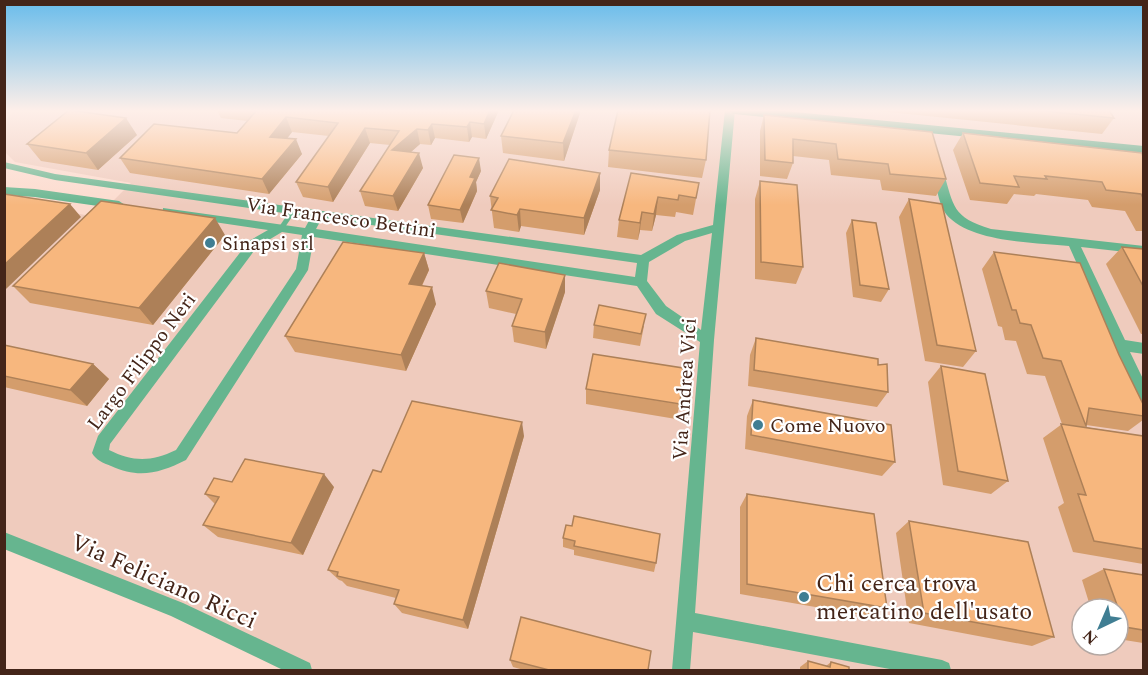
<svg xmlns="http://www.w3.org/2000/svg" width="1148" height="675" font-family="Spectral,serif">
<style>
.built{fill:#efcbbd;fill-rule:evenodd}
.lines{fill:none;stroke-linecap:round;stroke-linejoin:round}
.lane{stroke:#66b58f;stroke-width:5}
.street{fill:#66b58f;fill-rule:evenodd}
.secondary{fill:#2e976d;fill-rule:evenodd}
.wall{fill:#d49d6c}
.shaded-wall{fill:#ad8058}
.building{fill:#f7b77e;stroke:#ad8058;stroke-width:1.5}
.poi-dot{fill:#407e93;stroke:#fff;stroke-width:2}
.labels{text-anchor:middle;stroke-width:4.5;stroke-linejoin:round;paint-order:stroke}
.street-label{font-size:20px;fill:#442519;stroke:#fff}
.poi-label{font-size:20px;fill:#442519;stroke:#fff;text-anchor:start}
.near-street-label{font-size:24px;fill:#442519;stroke:#fff}
.near-poi-label{font-size:24px;fill:#442519;stroke:#fff;text-anchor:start}
</style>
<rect width="100%" height="100%" fill="#fcdbce"/>
<path class="built" d="M14,110H1143V670H286L171,610L5,541L4,201L97,217L131,183L15,162L4,151L5,122ZM1082,609H1118V645H1082Z"/>
<g class="lines">
<path class="lane" d="M282,227L293,211"/>
<path class="street" d="M725,110H735L714,340L695,613L942,660L949,663L951,670H895L693,632L690,670H672L700,342L656,314L637,286L314,237L308,270L186,460C160,473 139,479 111,466C103,463 96,460 92,453L98,436L249,241L268,230L167,215L163,214V208L305,228L311,217L55,180L4,168V162L55,174L641,255L677,235L713,225ZM322,218L637,263L635,277L316,229ZM282,232L302,235L296,269L176,450C151,462 133,462 109,450L110,444L257,247ZM712,233L701,330L666,306L647,281L649,262L685,241Z
M938,167L943,170C954,207 952,217 991,229L1144,246V254L1081,247L1125,340L1144,343V354L1130,352L1144,381V404L1139,402L1137,398L1069,246C1034,242 970,243 946,214C938,204 936,183 933,170Z
M4,187L35,189L119,201L125,205L119,209L35,197L4,195Z
M4,532L183,603L310,663L312,670H283L171,616L4,549Z"/>
<path class="secondary" d="M728,110H774L1144,146V154L734,114Z"/>
</g>
<path class="wall" d="M217,110H499L486,139L472,137L469,142L435,138L431,145L420,144L411,152L423,168L398,211L365,206L360,191L390,145L370,143L333,202L303,197L296,182L329,136L292,132L287,138L302,154L269,194L130,173L120,158L237,133L247,121L221,118Z
M514,110H580V113L564,161L503,153L501,136Z
M869,110H1109L1114,118L1102,134Z
M764,115L946,179L936,196L882,190L880,180L831,175L829,160L793,156V163L787,179L760,176V131Z
M963,133L1143,157V231H1136L1125,211L1092,207L1088,200L1036,194L1034,196L1014,194L1007,204L970,200L953,150Z
M137,135L98,170L41,161L27,144Z
M609,150L706,160L702,178L608,167Z
M481,171L476,182L477,191L463,223L431,219L428,205Z
M631,173L699,183L693,215L676,212L675,217L656,215L652,231L640,230L638,240L617,237L619,220Z
M760,181L803,267L796,284L755,279V199Z
M600,190L584,235L521,226L519,232L494,228L490,196Z
M909,199L976,351L963,367L925,361L899,217Z
M852,220L889,289L881,302L853,297L846,233Z
M225,235L153,325L30,303L13,286Z
M1122,247L1143,249V334H1141L1106,264Z
M994,252L1119,355L1143,404V420L1128,431L1086,425L1085,427L1143,436V564L1073,552L1058,507L1064,503L1043,438L1062,424L1045,376L1027,374L1016,341L1005,340L1002,327L998,326L982,269Z
M424,253L429,270L422,286L436,304L406,371L295,352L285,336Z
M486,291L565,292L546,349L514,342L512,326L516,314L489,308Z
M594,325L644,326L640,346L593,338Z
M756,338L878,365L888,392L877,407L748,386L750,355Z
M4,345L93,364L109,379L87,406L4,387Z
M941,366L1008,481L991,494L943,485L928,382Z
M586,389L680,404L676,419L586,404Z
M753,400L895,462L882,476L745,449L747,416Z
M524,436L468,629L402,613L394,604L396,598L347,586L342,581L339,580L328,570L381,472Z
M232,482L334,487L303,555L218,537L203,525L215,504L205,494Z
M747,494L887,608L873,617L740,594V507Z
M909,521L1054,637L1032,646L909,623L896,533Z
M566,525L656,563L654,572L574,555V550L563,547V538Z
M1104,569L1143,575V643L1118,639V609H1091L1082,580Z
M510,660L648,670H524L513,667Z
M808,661L826,666L831,662L849,670H800V667Z"/>
<path class="shaded-wall" d="M490,110H499L486,139L484,124Z
M576,110H580V113L564,161L563,143Z
M286,117L292,132L277,152L270,137Z
M126,118L137,135L98,170L86,153Z
M470,122L472,137L469,142L467,127Z
M432,124L435,138L431,145L428,130Z
M365,128L370,143L333,202L328,187Z
M417,129L420,144L396,165L392,150Z
M296,139L302,154L269,194L262,179Z
M419,153L423,168L398,211L393,196Z
M479,158L481,171L476,182L477,191L463,223L460,210L470,177Z
M600,173V190L584,235V218Z
M658,197L656,215L652,231L654,214Z
M70,204L81,217L6,289L4,287V265Z
M520,209L521,226L519,232L517,215Z
M642,212L640,230L638,240L640,223Z
M215,218L225,235L153,325L139,308Z
M424,253L429,270L415,300L409,284Z
M565,275V292L546,349L545,332Z
M432,287L436,304L406,371L401,355Z
M93,364L109,379L87,406L70,390Z
M522,422L524,436L468,629L463,620Z
M324,474L334,487L303,555L291,543Z"/>
<path class="building" d="M69,110L126,118L86,153L27,144Z
M257,110H490L484,124L470,122L467,127L432,124L428,130L417,129L392,150L419,153L393,196L360,191L399,131L365,128L328,187L296,182L338,123L286,117L270,137L296,139L262,179L120,158L154,124L237,133Z
M514,110H576L563,143L501,136Z
M618,110H710L706,160L609,150Z
M1035,110H1109L1114,118Z
M764,115L932,132L946,179L890,174L888,164L838,159L836,144L793,139V163L765,160Z
M963,133L1142,153L1143,157V198L1141,194L1106,190L1102,182L1045,176L1047,179L1014,176L1019,187L980,183Z
M454,155L479,158L470,177L475,178L460,210L428,205Z
M509,159L600,173L584,218L520,209L517,215L491,210L498,198L490,196Z
M631,173L699,183L696,198L679,195L678,200L658,197L654,214L642,212L640,223L619,220Z
M760,181L797,185L803,267L761,262Z
M4,194L70,204L4,265Z
M909,199L942,204L976,351L937,345Z
M101,201L215,218L139,308L13,286Z
M852,220L876,223L889,289L860,285Z
M343,242L424,253L409,284L432,287L401,355L285,336Z
M1122,247L1143,249V286Z
M994,252L1080,263L1119,355L1143,404V416L1089,408L1086,426L1061,361L1043,358L1031,325L1020,323L1016,310H1012Z
M499,263L565,275L545,332L512,326L522,299L486,291Z
M599,305L646,314L641,334L594,325Z
M756,338L878,359V365L887,364L888,392L754,370Z
M4,345L93,364L70,390L4,376Z
M593,354L683,368L680,404L586,389Z
M941,366L985,374L1008,481L958,471Z
M753,400L891,425L895,462L751,435Z
M412,401L522,422L463,620L394,604L399,590L337,576L338,572L328,570L373,470L381,472Z
M1061,424L1143,436V549L1094,541L1078,494L1086,495Z
M245,459L324,474L291,543L203,525L219,497L205,494L214,478L232,482Z
M747,494L874,514L887,608L747,584Z
M574,516L660,534L656,563L574,546L575,541L563,538L566,525L572,526Z
M909,521L1028,542L1054,637L924,613Z
M1104,569L1143,575V630L1125,627Z
M521,617L651,651L648,670H549L510,660Z
M808,661L830,667L831,662L849,667V670H808Z"/>
<linearGradient id="sky" x2="0" y2="1"><stop stop-color="#68bceb"/><stop offset="0.54" stop-color="#feefe9"/><stop offset="1" stop-color="#feefe9" stop-opacity="0"/></linearGradient>
<rect width="1148" height="205" fill="url(#sky)"/>
<g class="poi-dot">
<circle cx="210" cy="243" r="6"/>
<circle cx="758" cy="425" r="6"/>
<circle cx="804" cy="597" r="6"/>
</g>
<g class="labels">
<g class="street-label">
<text transform="translate(341 217) rotate(8)" y="7">Via Francesco Bettini</text>
<text transform="translate(141 361) rotate(-53)" y="7">Largo Filippo Neri</text>
<text transform="translate(684 389) rotate(-86)" y="7">Via Andrea Vici</text>
</g>
<g class="poi-label">
<text x="222" y="250">Sinapsi srl</text>
<text x="770" y="432">Come Nuovo</text>
</g>
<g class="near-street-label">
<text transform="translate(164 581) rotate(24)" y="8">Via Feliciano Ricci</text>
</g>
<g class="near-poi-label">
<text x="816" y="591">Chi cerca trova<tspan x="816" dy="28">mercatino dell'usato</tspan></text>
</g>
</g>
<rect width="1148" height="675" fill="none" stroke="#442519" stroke-width="12"/>
<g transform="translate(1100 627) rotate(224)"><circle r="28" fill="#ffffff" stroke="#b4a8a3" stroke-width="1.5"/>
<path d="M0-4.5L10 22L0 15L-10 22Z" fill="#407e93"/>
<text y="-9" font-size="16" font-weight="bold" text-anchor="middle" fill="#442519">N</text>
</g>
</svg>
